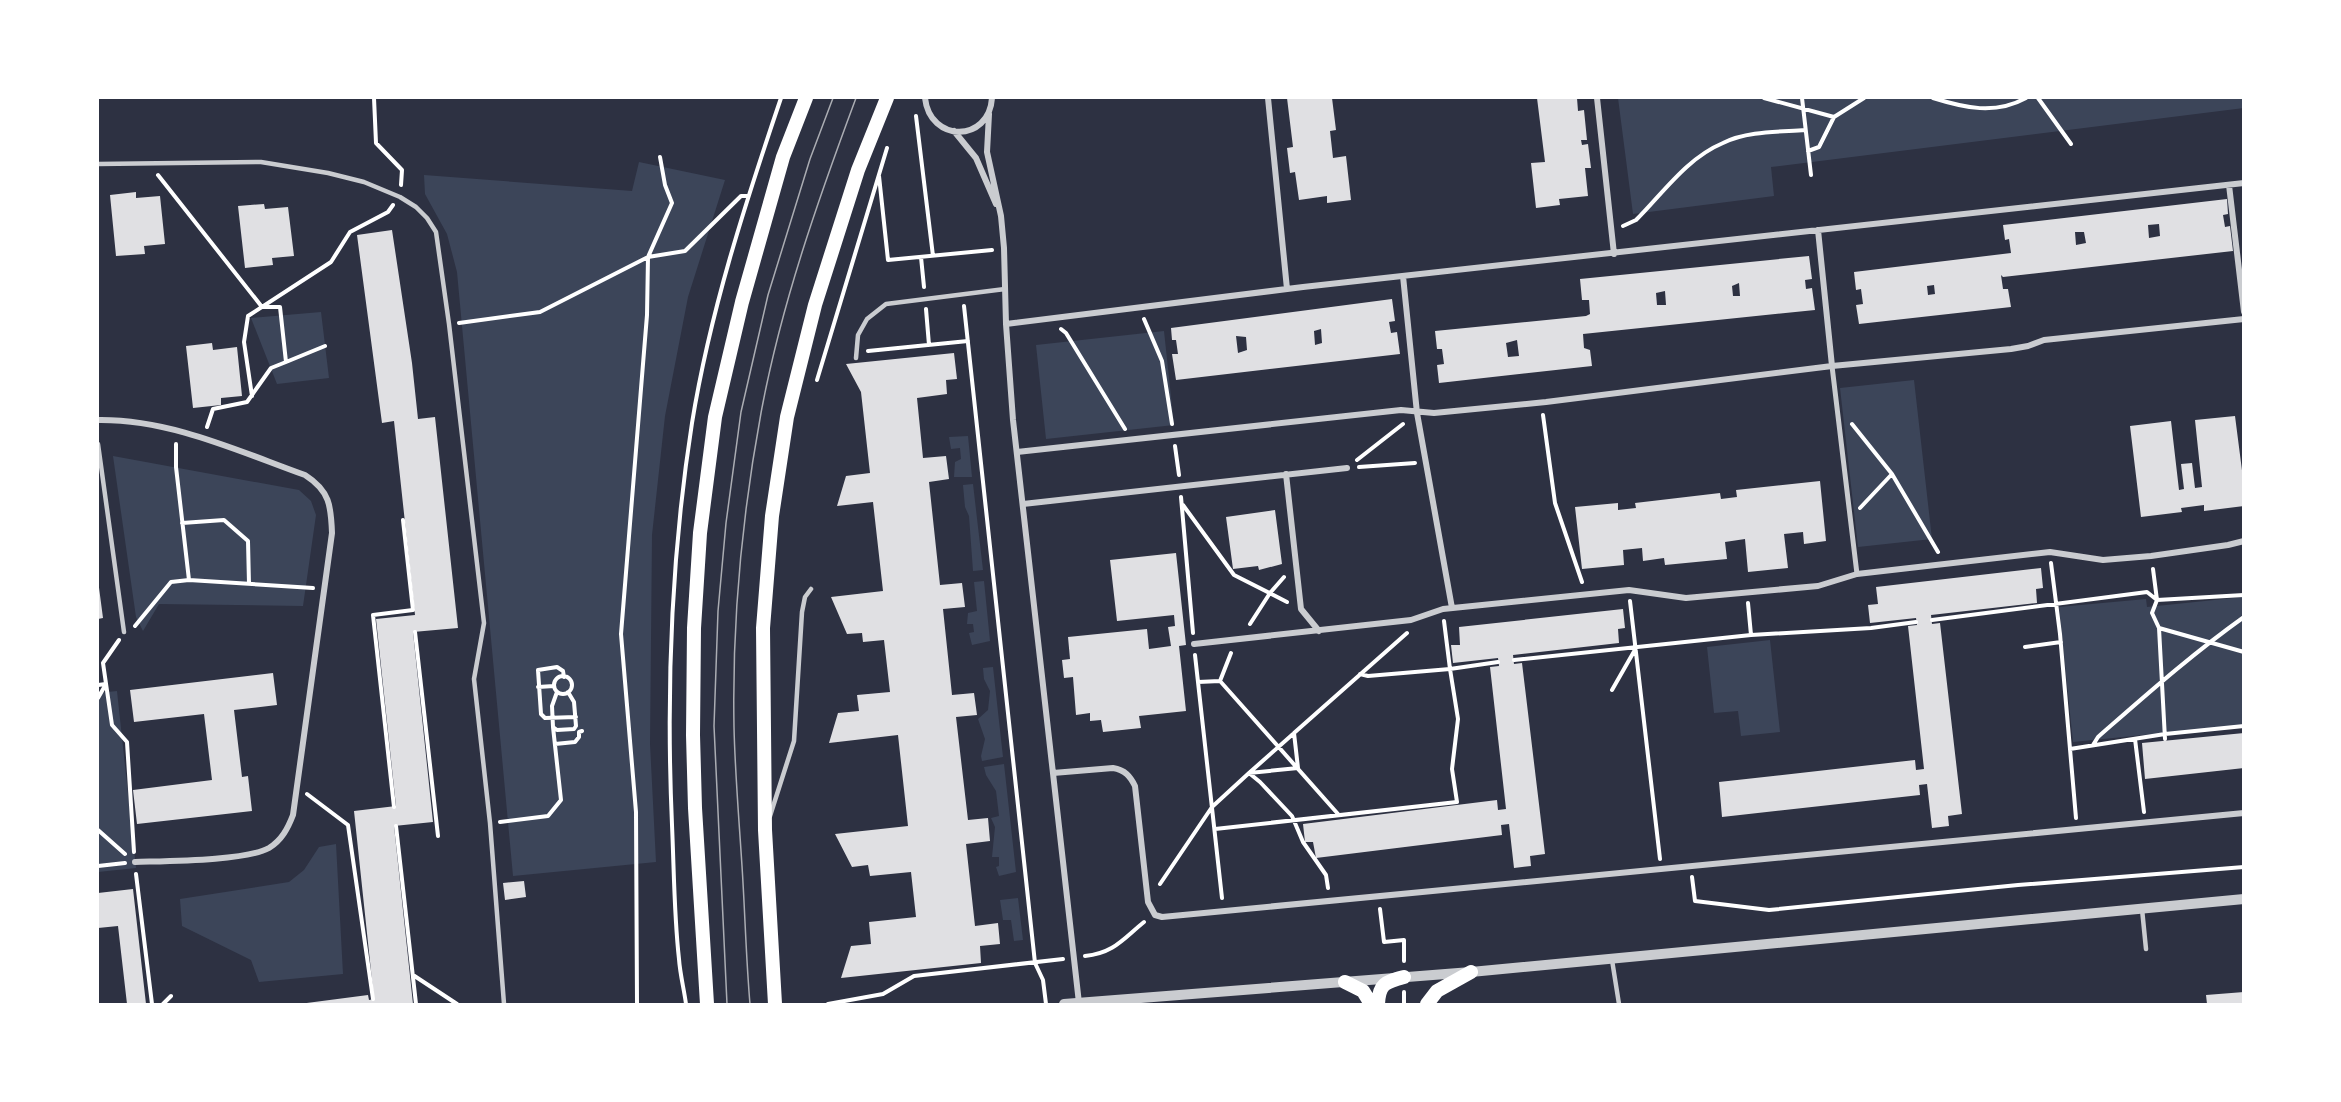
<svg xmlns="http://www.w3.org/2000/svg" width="2341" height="1102" font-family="Quicksand,sans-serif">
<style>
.green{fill:#3c4559}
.building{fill:#e0e0e3;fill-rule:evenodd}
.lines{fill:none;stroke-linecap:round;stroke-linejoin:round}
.path{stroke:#fff;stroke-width:4}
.service{stroke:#caccd0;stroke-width:4.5}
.pedestrian{stroke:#caccd0;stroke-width:5}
.minor{stroke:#caccd0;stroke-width:6}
.tertiary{stroke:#caccd0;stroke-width:10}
.primary{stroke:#fff;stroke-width:14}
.tram{stroke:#abadb3;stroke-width:1.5}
</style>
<rect width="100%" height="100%" fill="#2d3142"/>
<path class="green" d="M1618,98H2243L2244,108L1771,167L1774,196L1633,214Z
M639,162L725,180L688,297L665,416L652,535L650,744L656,862L513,876L457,272L447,234L425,194L424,175L632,191Z
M321,312L329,378L277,384L251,318Z
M1164,331L1174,425L1046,439L1036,345Z
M1914,380L1932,539L1858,547L1840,388Z
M968,436L972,477H954L955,462L961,459L960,448L951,449L949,437Z
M113,456L299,490L311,501L316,515L303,606L159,604L143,631L136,617Z
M973,484L983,570L973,571L969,516L965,507L963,485Z
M984,581L990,641L972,645L969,633L974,632L973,624H967L968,613L977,611L974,582Z
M2243,597V725L2073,742L2059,607L2146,599L2147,607Z
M1770,640L1780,732L1741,736L1738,711L1714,713L1707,647Z
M993,667L1003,757L982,761L981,756L985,739L978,719L988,710L990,691L984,679L983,668Z
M117,691L136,868L98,872V693Z
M1004,764L1016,872L999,876L996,867L999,866V857H992L995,827L991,818L999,816L996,791L986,775L984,767Z
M336,844L343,974L259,982L251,960L182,926L180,899L289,882L304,870L319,847Z
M1018,898L1023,940L1014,941L1011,920H1003L1000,900Z"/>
<path class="building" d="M1287,98H1332L1336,130L1330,131L1333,158L1346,156L1351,200L1327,203V196L1299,200L1295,172L1290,173L1287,148L1293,147Z
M1537,98H1577L1578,111L1584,110L1587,140H1581L1582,145L1588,144L1591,168H1585L1588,196L1559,199L1560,205L1536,208L1531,163L1545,162Z
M136,192V198L160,196L165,244L144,246L145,254L116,256L110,195Z
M2227,199L2228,214L2223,215L2225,227L2230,226L2233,251L2003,277L2001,275L2003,289H2008L2011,307L1859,324L1856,305L1863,304L1861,289L1856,290L1854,272L2011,253L2009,239L2005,240L2003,225ZM2159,224L2160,236L2149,238L2148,225ZM2075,232H2084L2086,243L2076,245ZM1934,285L1935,294L1928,295L1927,286Z
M264,204L265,209L288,207L294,256L272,258L273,265L245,268L238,206Z
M392,230L412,363L418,419L435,417L458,628L413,632L433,822L394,826L413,1004H299L368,995L369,1000L374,999L354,811L396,806L376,619L415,615L394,421L382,423L357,235Z
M1809,256L1812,279L1805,280L1806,289L1812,288L1815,310L1583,334L1584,348L1590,350L1592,366L1439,383L1437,365L1444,364L1442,349H1437L1435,331L1586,316L1590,314L1589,300H1582L1580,279ZM1739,283L1740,296H1733L1732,286ZM1665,291L1666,305H1657L1656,293ZM1517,340L1519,356L1508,357L1506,343Z
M1392,299L1395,321L1389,322L1391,333L1397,332L1400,354L1176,380L1172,354H1178L1176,340H1172L1171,328ZM1321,329L1322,343L1315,345L1314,331ZM1236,336L1246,337L1247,350L1238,353Z
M212,343L213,350L237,347L242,396L221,398V405L193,408L186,346Z
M954,353L957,379L946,380L947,394L917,398L923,458L946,456L949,479L929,482L940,585L962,583L965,607L943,609L952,695L974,693L977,715L956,717L968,820L988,818L990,841L966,844L975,926L998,923L1000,944L980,946L981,963L841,978L851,946L871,944L869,922L916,917L911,872L870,876L868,865L852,867L835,834L908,826L898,735L829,743L838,713L859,711L857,695L890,692L884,640L863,642L862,633L847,634L831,597L883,591L873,502L837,506L846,476L870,473L861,392L846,364Z
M2235,416L2244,486V506L2204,511V505L2181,508L2182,512L2141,517L2130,426L2171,421L2179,490L2184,489L2181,464L2192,463L2195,488L2202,487L2195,420Z
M1820,481L1826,541L1804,544L1803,532L1784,534L1788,568L1748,572L1745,539L1725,542L1727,559L1665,565L1664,558L1643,561L1642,548L1623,550L1624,565L1582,569L1575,507L1618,503V510L1636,508L1635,503L1720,493L1721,499L1737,497L1736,490Z
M1275,510L1282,564L1259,570L1258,566L1233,569L1226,517Z
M1176,553L1186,645L1179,646L1186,711L1139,716L1141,728L1103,732L1101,720L1090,721V713L1076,715L1073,677L1064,678L1062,660L1070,659L1068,637L1147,629L1149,649L1171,646L1168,627L1175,626L1174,615L1117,621L1110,560Z
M2041,568L2043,588L2036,589L2037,603L1931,615L1932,624L1940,623L1962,814L1948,816L1949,826L1932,828L1927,784L1919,785L1920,795L1722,817L1719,782L1915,760L1916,770L1924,769L1908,626L1917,625L1916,618L1870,623L1868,605L1878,604L1876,587Z
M98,580L103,618L98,619Z
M1623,609L1625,628L1618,629L1619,643L1513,655L1514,664L1522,663L1545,854L1530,856L1531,866L1514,868L1509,824L1501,825L1502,835L1316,858L1313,842H1305L1303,824L1497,800L1498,810L1506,809L1490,667L1499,666L1498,658L1453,663L1451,645H1460L1459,627Z
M273,673L277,705L234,710L242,777L248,776L252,811L137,824L133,790L212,780L204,714L134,722L130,690Z
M2244,733V768L2145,779L2142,743Z
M524,881L526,897L505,900L503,883Z
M133,889L146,1004H127L118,926L98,928V893Z
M2244,992V1004H2207L2206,995Z"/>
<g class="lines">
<path class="path" d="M374,98L376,143L402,170L401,185
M1764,98L1834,117
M1802,98L1811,175
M1933,98C1965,108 1995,115 2026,98
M2038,98L2071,144
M916,116L933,256
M1808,151L1819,147L1834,117L1864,98
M158,175L262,307
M879,176L888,260L992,250
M1623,226L1636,220C1663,193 1687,158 1723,143C1747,131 1779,132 1805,130
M921,257L924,287
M964,306L1035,963L1043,980L1046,1004
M926,309L929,345
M1144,319L1162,361L1172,424
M459,323L540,312L648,257L685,251L741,196H748
M1061,329L1066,333L1125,429
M868,351L968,341
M286,362L325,346
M817,380L887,148
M252,396L244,342L248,316L331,262L350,232L388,212L393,205
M1543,415L1555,503L1582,582
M1852,424L1892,474L1938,552
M207,427L213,409L247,402L271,368L286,362L280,307H263
M176,444V467L189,580
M1175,446L1179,475
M1357,460L1403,424
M1359,467L1415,463
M1181,497L1193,633
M1183,505L1234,575L1287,602
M1860,508L1892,474
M182,523L224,520L248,541L249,584
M2051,563L2060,634L2076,818
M2153,569L2157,600L2152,613L2159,628L2165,739
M1630,601L1660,859
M1748,603L1751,635
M1932,620L2147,592L2157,600L2244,595
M1444,621L1450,669L1498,662
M1250,624L1270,593L1284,577
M135,626L171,582L189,580L313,588
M2159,628L2244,652
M415,632L438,836
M119,640L103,663L112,725L127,742L134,852
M2025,647L2061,642
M1195,655L1222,898
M1514,660L1751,635L1871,628L1916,622
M554 685a9 9 0 1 1 18 0a9 9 0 1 1-18 0Z
M564,677L563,671L557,667L538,670L541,714L545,718L576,717
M1220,681L1338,814
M1198,682L1220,681L1231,653
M98,685L106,684L98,698
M538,687L554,686
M1612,690L1636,648
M557,692L552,706L553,727L557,730L574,729L576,726L574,702L568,692
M1293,734L1249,773L1260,782L1292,816L1303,842L1326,875L1328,888
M2135,739L2144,812
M555,744L575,742L579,737V732L582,731
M2093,745L2098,737C2145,696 2192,654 2244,617
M2070,749L2165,734L2244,726
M307,794L348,825L373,999
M394,807L373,615L413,610L403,520
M500,822L548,816L561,800L553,727
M396,826L416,1004
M1215,829L1457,802L1452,769L1458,719L1450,669L1368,676L1360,674
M98,830L125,854
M98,866L125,863
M136,874L152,1004
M1692,877L1695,901L1769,910L2018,885L2244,867
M1160,884L1212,807L1249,773L1298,768L1294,733L1407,633
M1380,909L1384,942L1404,940V961
M1085,956C1114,953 1123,939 1144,922
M413,975L457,1004
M163,1004L171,996
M637,1004L636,812L621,634L647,315L648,257L672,203L665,185L660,157
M686,1004C684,989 680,974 679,959C674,915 674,869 672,825C666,690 671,557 692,423C710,312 745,204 781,98
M828,1004L883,994L914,976L1063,959
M1404,1004V992"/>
<path class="service" d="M98,164L261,162L328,173L364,182L400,197L416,207L427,218L436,232L449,324L484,623L474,679L490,823L504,1004
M856,358L858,335L867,319L886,304L1005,289
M98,444L124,632
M770,816L794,741L802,612L805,597L811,589
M2142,909L2146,949
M1612,960L1619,1004"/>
<path class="pedestrian" d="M1832,366L1857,574"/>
<path class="minor" d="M925,98C930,143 989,143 992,98
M1268,98L1287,289
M1597,98L1614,254
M989,114L987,152L1001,216L1004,248L1006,324L1013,420L1079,1003
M954,131L976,158L996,204
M2229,185L2244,312
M1818,230L1832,366
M1403,276L1417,413L1452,608
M1006,324L1303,287L2244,183
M98,420C170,419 238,451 305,475C330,491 331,506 332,533L293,815C288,828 282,840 269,848C246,861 165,861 135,862
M1017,452L1401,410L1434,413L1546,402L1832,366L2011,349L2028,346L2044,340L2244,319
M1286,474L1301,609L1319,631
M1023,504L1347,468
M1194,644L1411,620L1443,609L1629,590L1686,598L1818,586L1857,574L2050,552L2103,560L2151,556L2228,545L2244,541
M1053,773L1113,768C1125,770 1130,776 1135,786L1148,902L1155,915L1162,917L2244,813"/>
<path class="tertiary" d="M1064,1004L1471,972L2244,899"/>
<path class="primary" d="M1345,982L1363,991L1371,1004
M707,1004L695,808L693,735L694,628L700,533L715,417L742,302L783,157L806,98
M775,1004L765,830L763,628L772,516L787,417L815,305L858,170L887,98
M1378,1004C1379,984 1385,982 1404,977
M1427,1004L1437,991L1471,972"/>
<path class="tram" d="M727,1004L714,726L718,611L726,523L741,412L768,295L810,159L833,98
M750,1004C746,958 745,912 742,866C739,819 735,773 734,727C732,622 742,516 761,413C781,305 818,200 856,98"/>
</g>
<rect width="2341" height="1102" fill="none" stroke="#ffffff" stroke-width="198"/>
</svg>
